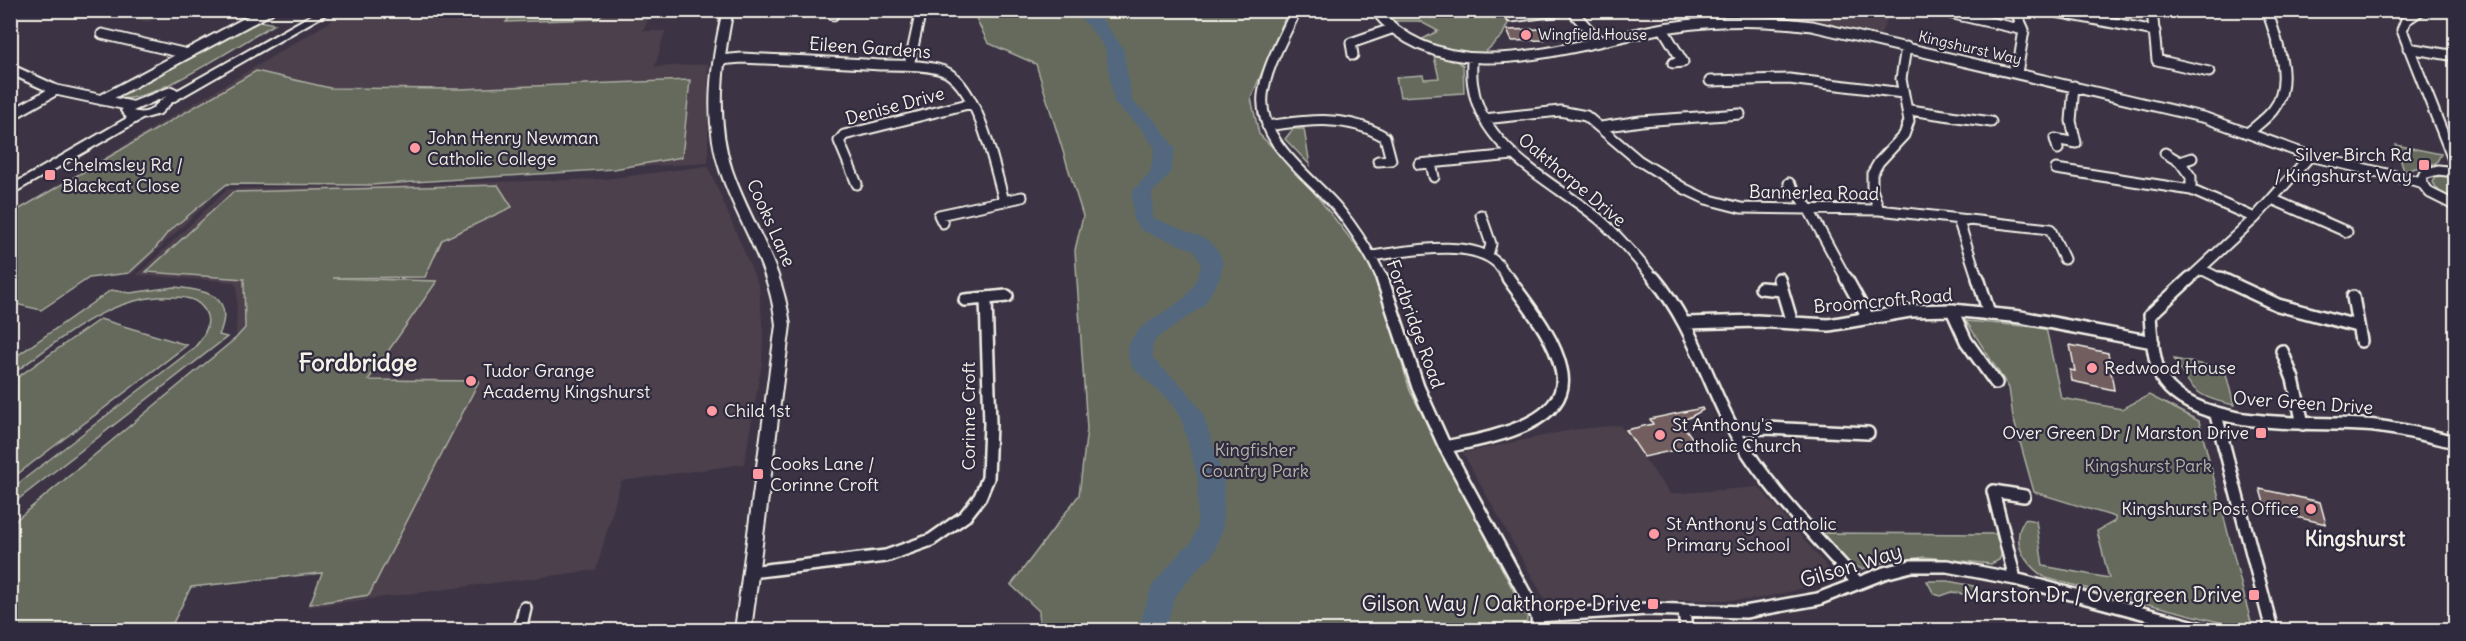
<svg xmlns="http://www.w3.org/2000/svg" width="2466" height="641" font-family="Delius,sans-serif">
<style>
.built{fill:#4c404c}
.green{fill:#656a5d;stroke:#acaea2;stroke-width:1.5}
.lines{fill:none;stroke-linecap:round;stroke-linejoin:round}
.river{fill:#52677e;fill-rule:evenodd}
.building{fill:#725d5f;stroke:#f4f1e8;stroke-width:1.5}
.minor-far1-casing{stroke:#f4f1e8;stroke-width:13}
.minor-casing{stroke:#f4f1e8;stroke-width:16}
.tertiary-casing{stroke:#f4f1e8;stroke-width:4}
.minor-far1{stroke:#2f2a3d;stroke-width:9}
.minor{stroke:#2f2a3d;stroke-width:11}
.tertiary{fill:#2f2a3d;fill-rule:evenodd}
.poi-dot{fill:#ff9aa2;stroke:#2f2a3d;stroke-width:2}
.labels{text-anchor:middle;stroke-width:4.5;stroke-linejoin:round;paint-order:stroke}
.far-poi-label{font-size:15px;fill:#f4f1e8;stroke:#2f2a3d;text-anchor:start}
.far-street-label{font-size:15px;fill:#f4f1e8;stroke:#2f2a3d}
.street-label{font-size:18px;fill:#f4f1e8;stroke:#2f2a3d}
.poi-label{font-size:18px;fill:#f4f1e8;stroke:#2f2a3d;text-anchor:start}
.park-label{font-size:18px;fill:#b4b4a9;stroke:#2f2a3d}
.quarter-label{font-size:21px;font-weight:bold;fill:#f4f1e8;stroke:#2f2a3d}
.near-street-label{font-size:21px;fill:#f4f1e8;stroke:#2f2a3d}
.near-poi-label{font-size:21px;fill:#f4f1e8;stroke:#2f2a3d;text-anchor:end}
.district-label{font-size:24px;font-weight:bold;fill:#f4f1e8;stroke:#2f2a3d}
</style>
<rect width="100%" height="100%" fill="#3c3444"/>
<filter id="ink" filterUnits="userSpaceOnUse"><feTurbulence type="fractalNoise" baseFrequency=".0167" numOctaves="2"/><feDisplacementMap in="SourceGraphic" scale="12" xChannelSelector="R" yChannelSelector="G"/><feConvolveMatrix kernelMatrix="1 2 1 2 8 2 1 2 1" color-interpolation-filters="sRGB"/></filter>
<g filter="url(#ink)">
<path class="built" d="M99,11L168,10V11L148,22Z
M348,11H639L638,13L650,15L643,31H665L655,67L708,64V163L367,181L227,184L133,273L89,278L41,310L11,303L10,214Z
M1722,11H1891L1879,37L1780,19L1726,17Z
M708,166L759,287L763,334L762,363L744,464L621,481L596,570L307,607L322,573L191,587L173,623L109,630H11L227,346L236,338L237,287L233,282L137,275L228,189L605,179Z
M1620,425L1670,494L1759,487L1833,574L1794,591L1750,600H1545L1463,453L1571,430Z"/>
<path class="green" d="M980,10L1288,11L1251,98L1259,134L1297,171L1364,256L1380,288L1410,391L1527,617V630H1040L1039,611L1011,585L1079,495L1087,429L1075,250L1083,216L1036,64L988,43L974,14H980Z
M1502,10L1511,17L1502,36L1481,56L1415,43L1438,31L1419,21H1392L1387,17L1427,11Z
M515,11V10L604,11L598,19L506,22Z
M259,21L275,24C244,41 150,105 120,98C129,83 236,33 259,21Z
M1433,52L1449,57L1463,65L1464,93L1400,97L1396,77L1423,75L1424,79L1439,78Z
M256,71L330,88L459,89L690,80L682,157L614,169L370,185L227,184L168,232L154,250L129,273L89,278L41,310L11,303V214Z
M1293,129H1304L1310,165L1285,139Z
M2396,145L2441,154L2436,163L2404,171Z
M2441,176L2455,177V201C2445,196 2438,193 2433,182L2436,177Z
M498,185L512,207L442,240L425,277L333,278L437,281L368,380L479,381L369,595L310,604L322,573L191,587L173,623L109,630H11V524L236,338L245,328L244,279L146,272L233,192Z
M174,287C206,290 236,295 219,335L227,337L11,505V489L194,348C203,338 213,324 205,311C198,299 187,297 174,297C110,293 59,341 11,375V360L111,290L130,293Z
M100,319L187,345L11,479V382Z
M1966,321L2046,328L2061,398L2122,409L2149,395L2199,421L2252,626L2242,628L2046,578C2031,569 2016,552 2019,533C2019,528 2023,523 2025,519L2036,521L2043,566L2109,578L2097,531L2115,521V517L2034,492L2013,417L2009,388Z
M2174,359L2215,367L2226,374L2234,405C2198,398 2191,390 2174,359Z
M1821,533L1996,534L2002,553L1999,560L1991,564L1925,557L1886,562L1862,569L1848,563Z
M1927,581H1948L1974,586V596L1952,592L1941,596L1934,594Z"/>
<g class="lines">
<path class="river" d="M1070,10H1090L1100,17L1123,48L1132,101L1155,120L1175,148L1170,174L1152,193L1153,218L1208,240L1220,254L1223,264L1220,277L1204,305L1156,339L1152,347L1153,359L1188,392L1203,414L1224,479L1223,528L1215,550L1211,558L1200,566L1174,598L1166,630H1138L1152,586L1182,550L1191,543L1197,528L1198,479L1182,421L1172,404L1133,368C1110,330 1172,314 1188,294C1195,285 1199,274 1201,264L1194,250L1143,231L1133,220L1132,192L1150,172L1155,148L1141,128L1114,103L1105,48L1088,25Z"/>
</g>
<path class="building" d="M1540,29L1544,40L1512,41L1507,30Z
M2070,345L2108,353L2114,390L2072,381L2070,370L2075,371Z
M1702,408L1703,410L1681,422L1697,445L1644,457L1626,430L1653,424L1650,419Z
M2260,489L2320,502L2326,524L2266,510Z"/>
<g class="lines">
<g class="minor-far1-casing">
<path id="minor-far1" d="M1296,10C1285,36 1266,66 1263,95C1258,144 1312,177 1339,210C1356,231 1371,255 1383,280
M1375,10C1447,98 1579,41 1671,27C1718,20 1765,20 1812,26L2206,118L2310,156L2421,182
M1571,10L1599,41
M1936,10L2024,30
M2015,10L2024,30L2017,73
M2046,10L2155,31
M2152,10L2157,60L2209,72
M2421,10L2406,20L2402,30L2456,167
M833,15L835,10
M1511,17L1566,10
M1663,29L1683,62L1673,63
M102,34L187,54
M2408,48L2456,56
M1353,55L1351,43L1391,29
M1472,58C1472,67 1471,77 1473,86C1482,150 1554,182 1599,219C1620,237 1637,259 1655,280
M719,60L742,58C788,60 834,62 880,65C897,65 933,64 948,73C980,94 994,165 1004,201L939,215L943,223
M909,66L921,10
M10,69L56,90L131,106
M1710,81L1789,79L1903,93
M101,100L269,10
M1910,110L1991,122
M10,116L56,90
M1484,119L1560,111L1586,116L1638,160L1685,189L1706,199L1741,208L1879,210L2050,229L2064,259
M1267,126C1308,120 1348,114 1385,137L1391,160L1378,161
M1601,127L1641,121L1740,114
M2249,132C2257,125 2267,118 2273,110C2295,82 2276,39 2267,10
M2058,149L2055,139L2076,143L2071,121L2074,86
M2165,153L2180,162
M1419,164L1513,155
M1431,164L1434,177
M2056,169L2191,190L2255,218
M2456,172L2438,170L2424,174L2421,182L2430,193L2456,206
M1789,183L1808,208L1847,280
M857,184L839,141L844,135L972,103
M2191,190V177L2180,162L2192,158
M2272,199L2347,232
M1004,201L1022,197
M1879,210L1872,189V174L1879,162L1904,135L1909,121L1901,79L1906,47
M1481,215L1491,244L1488,255
M1958,219L1978,280
M1371,256C1405,252 1471,237 1498,264C1502,269 1506,275 1509,280
M2201,269L2223,280
M2188,280L2255,218L2310,156"/>
</g>
<g class="minor-casing">
<path id="minor" d="M1382,278L1418,387L1445,447L1537,616L1538,630
M1654,278C1693,324 1706,380 1734,431C1767,488 1815,535 1858,583
M1846,278L1868,318
M1978,278L1989,313
M2190,278L2150,315C2151,332 2154,368 2164,382C2202,433 2318,420 2375,426C2402,429 2429,436 2456,442
M2220,278L2278,305L2357,326
M1779,279L1792,323
M1761,288L1782,290
M2353,297L2361,341
M965,300L1007,296
M1952,310L1966,341L1996,383
M1686,323L1757,321L1829,325L1910,311L1952,310L2021,317L2153,342
M2282,351L2293,379L2303,424
M2216,415L2272,630
M1734,430L1767,428L1868,433
M1445,447C1482,439 1575,426 1561,369C1554,336 1527,305 1508,278
M750,572L886,556L931,540L965,516L980,497L988,478L990,424L986,299
M2015,579L1993,491L2024,496
M1684,611L1686,630
M1537,616L1648,609L1745,612L1818,599L1884,573L1911,566H1947L2015,579L2206,630
M520,630L525,608"/>
</g>
<g class="tertiary-casing">
<path id="tertiary" d="M320,10H333L171,103L160,114L142,119L10,195V186L127,118L121,111L127,104L168,88L172,87L178,90ZM167,96C154,103 152,117 133,111Z
M723,10H733C722,63 715,119 732,170C752,227 782,262 790,325L751,630H735L776,325C769,261 739,227 720,170C703,118 711,62 723,10Z"/>
</g>
<use href="#minor-far1" class="minor-far1"/>
<use href="#minor" class="minor"/>
<use href="#tertiary" class="tertiary"/>
</g>
</g>
<g class="poi-dot">
<circle cx="1526" cy="35" r="6"/>
<circle cx="415" cy="148" r="6"/>
<rect x="2418" y="159" width="12" height="12" rx="3"/>
<rect x="44" y="169" width="12" height="12" rx="3"/>
<circle cx="2092" cy="368" r="6"/>
<circle cx="471" cy="381" r="6"/>
<circle cx="712" cy="411" r="6"/>
<rect x="2255" y="427" width="12" height="12" rx="3"/>
<circle cx="1660" cy="435" r="6"/>
<rect x="752" y="468" width="12" height="12" rx="3"/>
<circle cx="2311" cy="509" r="6"/>
<circle cx="1654" cy="534" r="6"/>
<rect x="2248" y="589" width="12" height="12" rx="3"/>
<rect x="1647" y="598" width="12" height="12" rx="3"/>
</g>
<g class="labels">
<g class="far-poi-label">
<text x="1538" y="40">Wingfield House</text>
</g>
<g class="far-street-label">
<text transform="translate(1970 48) rotate(13)" y="5">Kingshurst Way</text>
</g>
<g class="street-label">
<text transform="translate(870 48) rotate(4)" y="6">Eileen Gardens</text>
<text transform="translate(895 106) rotate(-15)" y="6">Denise Drive</text>
<text transform="translate(1572 180) rotate(40)" y="6">Oakthorpe Drive</text>
<text transform="translate(1814 193) rotate(1)" y="6">Bannerlea Road</text>
<text transform="translate(771 223) rotate(66)" y="6">Cooks Lane</text>
<text transform="translate(1883 301) rotate(-5)" y="6">Broomcroft Road</text>
<text transform="translate(1415 324) rotate(70)" y="6">Fordbridge Road</text>
<text transform="translate(2303 403) rotate(4)" y="6">Over Green Drive</text>
<text transform="translate(969 416) rotate(-90)" y="6">Corinne Croft</text>
</g>
<g class="poi-label">
<text x="427" y="144">John Henry Newman<tspan x="427" dy="21">Catholic College</tspan></text>
<text x="2412" y="161" text-anchor="end">Silver Birch Rd<tspan x="2412" dy="21">/ Kingshurst Way</tspan></text>
<text x="62" y="171">Chelmsley Rd /<tspan x="62" dy="21">Blackcat Close</tspan></text>
<text x="2104" y="374">Redwood House</text>
<text x="483" y="377">Tudor Grange<tspan x="483" dy="21">Academy Kingshurst</tspan></text>
<text x="724" y="417">Child 1st</text>
<text x="1672" y="431">St Anthony's<tspan x="1672" dy="21">Catholic Church</tspan></text>
<text x="2249" y="439" text-anchor="end">Over Green Dr / Marston Drive</text>
<text x="770" y="470">Cooks Lane /<tspan x="770" dy="21">Corinne Croft</tspan></text>
<text x="2299" y="515" text-anchor="end">Kingshurst Post Office</text>
<text x="1666" y="530">St Anthony's Catholic<tspan x="1666" dy="21">Primary School</tspan></text>
</g>
<g class="park-label">
<text x="1255" y="456">Kingfisher<tspan x="1255" dy="21">Country Park</tspan></text>
<text x="2148" y="472">Kingshurst Park</text>
</g>
<g class="quarter-label">
<text x="2355" y="546">Kingshurst</text>
</g>
<g class="near-street-label">
<text transform="translate(1851 566) rotate(-17)" y="7">Gilson Way</text>
</g>
<g class="near-poi-label">
<text x="2242" y="602">Marston Dr / Overgreen Drive</text>
<text x="1641" y="611">Gilson Way / Oakthorpe Drive</text>
</g>
<g class="district-label">
<text x="358" y="371">Fordbridge</text>
</g>
</g>
<rect width="2466" height="641" fill="none" stroke="#2f2a3d" stroke-width="36"/>
<rect x="18" y="18" width="2430" height="605" fill="none" stroke="#f4f1e8" stroke-width="2" filter="url(#ink)"/>
</svg>
